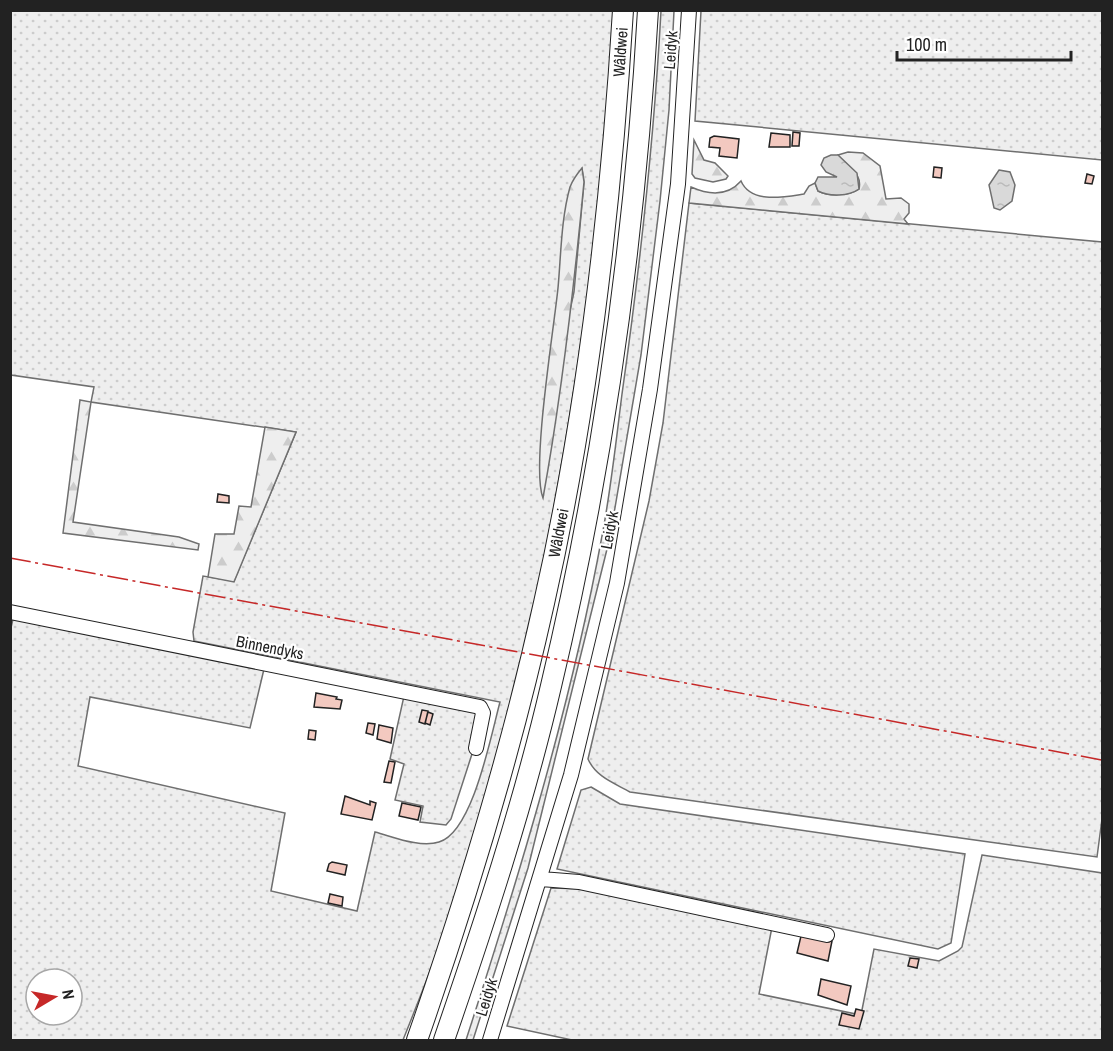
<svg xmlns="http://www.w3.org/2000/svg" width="1113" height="1051" font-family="'Archivo Narrow',sans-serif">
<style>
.grass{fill:url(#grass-dots);stroke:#6f6f6f;stroke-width:1.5;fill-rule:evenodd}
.forest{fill:url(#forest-firs);stroke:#6f6f6f;stroke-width:1.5}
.water{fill:url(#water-ripples);stroke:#6f6f6f;stroke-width:1.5}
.building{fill:#f3c9c0;stroke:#222;stroke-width:1.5}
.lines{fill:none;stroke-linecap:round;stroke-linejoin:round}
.minor-casing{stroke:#222;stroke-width:16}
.highway-casing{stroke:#222;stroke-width:22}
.minor{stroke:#fff;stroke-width:14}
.highway{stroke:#fff;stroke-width:20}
.power{stroke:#c62828;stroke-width:1.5;stroke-dasharray:21 4.5 3 4.5;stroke-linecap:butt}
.labels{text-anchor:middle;stroke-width:4.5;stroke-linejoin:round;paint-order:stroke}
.street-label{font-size:16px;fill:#222;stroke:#fff}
</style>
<defs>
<pattern id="grass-dots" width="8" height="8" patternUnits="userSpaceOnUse" patternTransform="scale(1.5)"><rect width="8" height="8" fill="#eee"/><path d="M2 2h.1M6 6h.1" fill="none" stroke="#ccc" stroke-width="1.8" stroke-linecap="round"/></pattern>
<pattern id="forest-firs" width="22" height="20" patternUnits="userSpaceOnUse" patternTransform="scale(1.5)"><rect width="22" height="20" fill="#eee"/><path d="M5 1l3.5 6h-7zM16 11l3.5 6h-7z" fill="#ccc"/></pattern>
<pattern id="water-ripples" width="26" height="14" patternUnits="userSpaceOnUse" patternTransform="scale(1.5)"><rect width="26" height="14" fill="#d9d9d9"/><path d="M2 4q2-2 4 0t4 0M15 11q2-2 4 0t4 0" fill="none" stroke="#bababa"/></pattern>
</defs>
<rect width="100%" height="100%" fill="#fff"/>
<path class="grass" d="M10,11H614C610,62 609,113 603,164C577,413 533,663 455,901C440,948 421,995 403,1040H11L10,632L13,619L264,669L250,728L90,697L78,766L285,813L271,891L357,911L375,832C394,837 420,848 439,842C473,832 491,735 500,702L194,641L193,632L203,576L234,581L296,432L91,402L94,387L11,375ZM582,169L584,182L574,292L541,444L570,189ZM36,979H72V1015H36Z
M661,11H674L669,110L660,201L641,355L610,537L528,868L473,1040H466C519,876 571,706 602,536C611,489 616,441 622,394C640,267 654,139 661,11Z
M701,11H1102V160L695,121Z
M689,203L1102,242V819L1097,857L630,792C614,783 596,777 588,759L649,501L663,423Z
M404,696L463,707L478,714L482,723L451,819L446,825L420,822L423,806L395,800L404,764L390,759Z
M591,787L620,804L965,854L951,943L938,949L557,869L581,790Z
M982,855L1102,873V1040H572L507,1026L551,888L587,889L772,927L759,994L861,1015L874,949L939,961L958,951L962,947Z"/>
<path class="forest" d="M694,140L704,160L715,163L728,176L726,179L713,182L695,178L692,174Z
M848,152L863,153L880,166L886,199L901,198L909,204V213L904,219L908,224L689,203L691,187C709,195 727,197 741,181C751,204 784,197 804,194L809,186L815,183L818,191C830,197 848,196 859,189C863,171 845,168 838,155Z
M582,168L584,182C574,288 562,393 543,498C531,468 554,328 558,288C561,256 561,219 570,187C573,179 577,174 582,168Z
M80,400L91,402L73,522L179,537L199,544L198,550L63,533Z
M265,427L296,432L234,582L208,577L215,534H234L239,506L251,507Z"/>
<path class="water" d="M831,155H838L857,173L859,189C849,196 830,197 818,191L815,183L818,177H837L826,172L821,165L824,158Z
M999,170L1010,172L1015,185L1012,201L1000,210L994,208L989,185Z"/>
<path class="building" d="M793,132L800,133L799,146H792Z
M771,133L790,135V147H769Z
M714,136L739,139L737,158L719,156L720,148L709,147L710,138Z
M934,167L942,168L941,178L933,177Z
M1087,174L1094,176L1092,184L1085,183Z
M218,494L229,496V503L217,502Z
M316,693L337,697L336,699L342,700L340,709L314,707Z
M422,710L428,711L425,724L419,722Z
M428,712L433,714L430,725L425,723Z
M368,723L375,724L373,735L366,733Z
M379,725L393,728L391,743L377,739Z
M309,730L316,731L315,740L308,739Z
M389,761L395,762L391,783L384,782Z
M345,796L370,805V801L376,803L372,820L341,814Z
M402,803L421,807L418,820L399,816Z
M332,862L347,865L345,875L327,871L329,864Z
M330,894L343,897L342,906L328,903Z
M801,936L832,941L828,961L797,953Z
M910,958L919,959L917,968L908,966Z
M821,979L851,986L847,1005L818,995Z
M856,1009L864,1011L859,1029L839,1025L842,1013L854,1016Z"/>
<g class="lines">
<g class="minor-casing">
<path id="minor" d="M10,612L480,707L483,713L476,748
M541,879L579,882L827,935
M490,1040L571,775L617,583L650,389L678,184L689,10"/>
</g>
<g class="highway-casing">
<path id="highway" d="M417,1040C467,897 511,752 544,603C588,409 611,209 623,10
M444,1040C484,924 523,806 551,686C604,464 635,238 648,10"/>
</g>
<use href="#minor" class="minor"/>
<use href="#highway" class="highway"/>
<path class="power" d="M10,558L1102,760"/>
</g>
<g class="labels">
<g class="street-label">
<text transform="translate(670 50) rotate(-86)" y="6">Leidyk</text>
<text transform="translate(620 52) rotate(-86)" y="6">Wâldwei</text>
<text transform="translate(609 530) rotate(-80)" y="6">Leidyk</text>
<text transform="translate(558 533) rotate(-79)" y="6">Wâldwei</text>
<text transform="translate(270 647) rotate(11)" y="6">Binnendyks</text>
<text transform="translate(486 997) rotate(-73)" y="6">Leidyk</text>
</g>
</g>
<rect width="1113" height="1051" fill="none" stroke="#222222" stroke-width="24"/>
<g transform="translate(54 997) rotate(80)"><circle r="28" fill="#ffffff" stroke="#a7a7a7" stroke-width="1.5"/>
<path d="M0-4.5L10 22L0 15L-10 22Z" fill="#c62828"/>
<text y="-9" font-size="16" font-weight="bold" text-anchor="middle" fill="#222222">N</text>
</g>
<path d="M897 51v9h174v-9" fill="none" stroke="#222222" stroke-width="3"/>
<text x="906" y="51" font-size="18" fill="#222222" stroke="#ffffff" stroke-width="4.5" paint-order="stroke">100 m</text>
</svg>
